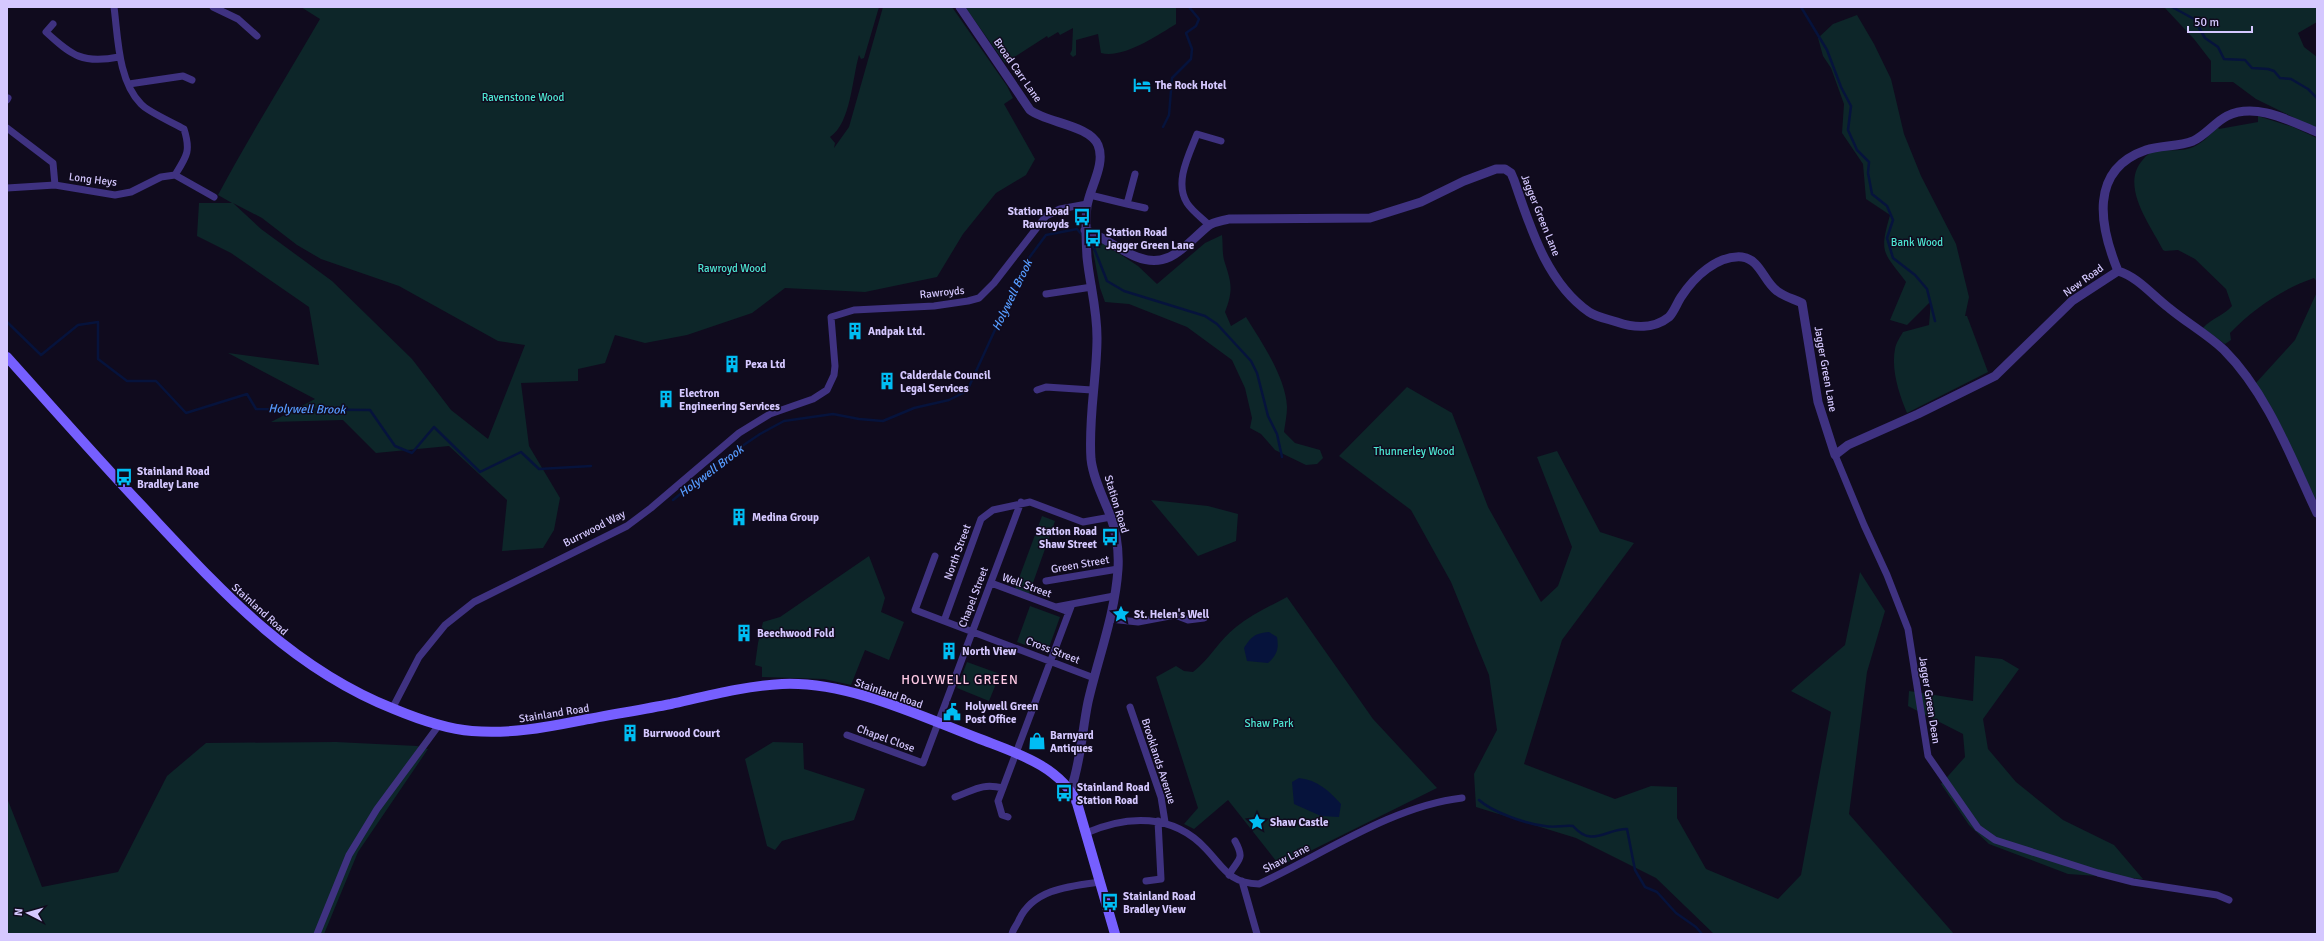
<svg xmlns="http://www.w3.org/2000/svg" width="2324" height="941" font-family="Signika,sans-serif">
<style>
.green{fill:#0d2629;fill-rule:evenodd}
.water{fill:#06133c}
.lines{fill:none;stroke-linecap:round;stroke-linejoin:round}
.stream{stroke:#06133c;stroke-width:2.5}
.minor{stroke:#3f3281;stroke-width:7}
.tertiary{stroke:#3f3281;stroke-width:9}
.secondary{stroke:#765fff;stroke-width:10}
.labels{text-anchor:middle;stroke-width:3;stroke-linejoin:round;paint-order:stroke}
.street-label{font-size:11px;fill:#d5c8ff;stroke:#100b1e}
.poi-label{font-size:11px;font-weight:bold;fill:#d5c8ff;stroke:#100b1e;text-anchor:start}
.park-label{font-size:11px;fill:#4de6d2;stroke:#100b1e}
.water-label{font-size:12px;font-style:italic;fill:#569cff;stroke:#100b1e}
.quarter-label{font-size:13px;letter-spacing:1px;fill:#ffcae5;stroke:#100b1e}
</style>
<rect width="100%" height="100%" fill="#100b1e"/>
<path class="green" d="M301,7H879L864,58L861,59L859,55C852,79 851,123 830,137L835,143L834,148L849,127L883,7H952L1007,86L1013,98L1004,104L1035,159L1026,175L996,193L963,234L937,277L865,292L785,288L752,313L687,335L645,343L615,335L605,363L578,369V381L521,383L529,446L560,498L554,530L543,548L502,551L507,500L449,446L376,453L343,420L271,422L315,399L228,353L319,365L309,307L231,253L197,236L199,203H232L218,195C250,135 286,78 320,19ZM233,203L262,218L297,245L321,259L399,286L498,341L525,345L488,439L451,410L412,359L332,281L261,229Z
M965,7H1176V24C1158,35 1123,59 1101,53L1098,34L1076,40V55L1073,57L1070,54L1072,50L1073,28L1060,35L1058,32L1048,38L1047,36L1005,63Z
M2164,7H2317V22L2298,33L2304,47L2317,57V129L2256,99L2233,82H2211V61L2194,39Z
M1857,15L1874,44L1891,79L1904,134L1921,176L1956,244L1969,297L1965,316H1967L1988,372L1907,413C1899,394 1891,370 1895,349C1896,343 1900,337 1903,332L1929,325L1931,301L1907,325L1890,320L1906,282C1883,251 1879,254 1890,215L1866,199L1863,164L1842,133L1844,104L1831,68L1823,56L1818,38L1833,24Z
M2258,116L2293,127L2317,138V282L2314,278C2282,289 2253,309 2230,333L2231,340L2225,344L2203,328C2212,318 2223,316 2232,306L2226,289L2195,259L2178,250L2165,251L2163,250C2151,226 2121,188 2141,162C2145,157 2148,153 2155,151C2168,149 2185,153 2197,145C2205,141 2211,133 2218,127L2219,129L2258,122Z
M1222,235C1223,243 1222,252 1224,260C1231,282 1234,289 1225,312L1231,326L1246,317C1261,341 1286,378 1287,407C1287,415 1285,424 1284,432L1295,443L1320,450L1323,458L1317,464L1306,465L1275,450L1261,434L1250,428L1252,418L1245,388L1232,360L1187,327L1129,304L1105,302L1100,288L1093,251L1100,241L1138,266L1157,284L1205,243Z
M2317,292V502L2273,410L2255,384L2295,340Z
M1407,387L1452,413L1488,507L1541,602L1558,586L1572,547L1537,457L1557,451L1600,532L1634,543L1562,640L1524,764L1615,799L1651,786L1677,787V818L1706,869L1778,899L1801,875L1831,712L1791,691L1845,645L1860,572L1885,611L1867,672L1849,814L1954,934H1714L1656,878L1576,838L1476,807L1474,774L1497,730L1489,675L1451,582L1411,510L1339,456Z
M1151,500L1208,506L1238,514L1236,541L1198,556Z
M1042,516L1055,521L1029,594L1015,589Z
M869,556L885,598L881,612L904,622L889,660L865,650L851,685L824,679L762,677V667L755,665L758,643L763,622L780,617Z
M1287,597L1373,719L1437,788L1280,866L1228,800L1194,829L1184,824L1198,808L1156,677L1176,666L1184,671L1193,672C1210,659 1219,640 1236,627C1251,615 1270,606 1287,597Z
M1030,606L1060,617L1047,653L1017,642Z
M1975,656L2002,659L2019,669L1983,719L1988,749L2016,782L2063,820L2114,845L2143,879L2068,874L1989,844L1969,825L1941,784L1965,757L1963,734L1908,706L1909,691L1973,701Z
M967,662L1000,674L989,701L957,688Z
M336,742L417,746L428,749L358,852L324,934H7V798L42,887L118,872L167,776L206,743Z
M773,742L803,743L804,769L865,789L854,820L782,841L775,850L767,846L745,759Z"/>
<path class="water" d="M1269,632L1277,637C1279,649 1277,655 1268,663L1247,661L1244,648C1251,637 1255,633 1269,632Z
M1299,778C1318,780 1329,791 1341,804L1339,817L1321,816L1294,804L1292,782Z"/>
<g class="lines">
<path class="stream" d="M1801,7L1827,50L1841,87L1851,106L1848,130L1857,150L1869,162L1868,173L1872,194L1887,206L1893,220L1887,238L1893,258L1915,275L1927,289L1935,321
M2172,7L2194,19L2205,38L2218,47L2224,59L2245,60L2252,68L2268,69L2274,71L2280,78L2291,79L2308,89L2317,98
M1163,127L1169,115L1172,78L1191,59L1192,49L1186,33L1196,26L1199,19L1189,7
M1089,243L1094,248L1107,281L1124,291L1205,316L1217,324L1251,361L1257,373L1268,416L1277,434L1282,457
M7,322L41,355L78,325L98,322V359L127,381H156L186,413L247,394L256,409L370,410L395,446L412,453L434,427L480,472L521,452L539,469L591,466
M673,500L723,459L760,434L784,421L833,414L859,419L883,421L914,408L949,400L967,391L1026,262L1046,235L1077,229L1083,236
M1479,800C1492,812 1526,824 1545,826C1554,828 1564,825 1573,826C1592,848 1605,829 1627,829L1635,870L1645,887L1657,892L1676,913L1696,927L1702,934"/>
<path class="minor" d="M114,7C118,37 118,81 141,104C148,112 174,123 184,129C191,151 187,156 175,175
M213,7L238,19L257,36
M53,24L46,32C72,56 83,64 119,57
M129,84L183,76L192,80
M7,100L8,98
M7,128L53,163L55,185
M7,188L55,185L115,195L131,192L161,177L175,175L214,197
M1090,195L1127,204L1135,174
M1127,204L1145,208
M1209,225C1203,219 1192,211 1187,203C1174,182 1189,155 1197,134L1221,141
M1046,294L1092,287
M1037,390L1046,387L1092,390
M1835,455L1864,525L1887,575L1908,629L1928,756L1978,828L1995,840L2098,873L2133,882L2217,895L2229,900
M935,556L915,610L1094,678
M1046,581L1118,569
M991,583L1069,612
M1056,607L1114,596
M1110,619L1138,622L1175,615L1188,620L1204,618
M944,621L981,519L993,510L1030,502L1083,522L1111,517
M1130,707L1161,797L1165,822
M392,709L419,657L445,625L474,602L627,526L651,508L739,433L770,414L813,399L827,390L834,375L835,366L831,317L854,310L934,306L968,301L979,298L994,283L1046,216L1060,209L1087,204
M847,735L923,763L1021,502
M955,797C975,790 981,783 1003,788
M1008,817L1002,815L998,801L1072,604
M1086,833C1127,815 1173,813 1206,849C1224,868 1229,883 1259,884C1322,855 1392,806 1462,798
M1229,875C1237,859 1246,861 1235,841
M1146,881L1161,879L1158,821
M1242,881L1257,934
M317,934L349,855L377,809L439,725
M1012,934C1013,929 1017,925 1019,920C1033,889 1070,886 1100,882"/>
<path class="tertiary" d="M960,7L1030,110C1047,123 1089,125 1098,145C1106,164 1090,187 1087,206C1085,223 1086,240 1087,257C1090,286 1097,308 1097,338C1097,378 1088,418 1091,459C1093,478 1103,497 1110,515C1116,531 1119,552 1118,569C1115,615 1098,658 1088,702C1082,731 1081,761 1071,789
M1085,230C1104,237 1119,250 1137,257C1170,270 1186,244 1208,226C1213,222 1222,221 1229,219L1370,218L1421,202L1464,181L1496,169H1505L1511,173L1514,180C1530,226 1546,282 1589,312C1596,317 1608,319 1617,322C1634,328 1654,329 1669,317C1674,312 1677,303 1681,297C1694,277 1717,255 1742,257C1760,259 1764,282 1777,291C1785,297 1794,299 1802,303L1818,402L1835,455L1848,445L1918,414L1995,376L2072,301L2118,271C2138,277 2152,295 2169,308C2187,323 2207,334 2224,350C2268,394 2291,458 2317,513
M2118,271C2100,227 2088,170 2146,150C2161,145 2178,147 2193,141C2206,135 2215,122 2227,116C2256,102 2290,121 2317,132"/>
<path class="secondary" d="M7,357C52,407 96,457 142,506C218,587 288,667 394,709C418,719 446,729 472,731C508,734 543,728 578,721C609,715 640,710 671,704C707,696 745,686 782,684C848,681 920,716 980,739C1016,753 1060,766 1077,803L1115,934"/>
</g>
<defs>
<g id="hotel-bare" transform="scale(1.38)"><path d="M-6-4.5h1.5V1H6V5H4.5V3h-9V5H-6ZM-4 0a1.8 1.8 0 1 1 3.6 0ZM.5 0V-2.5h3Q6-2.5 6 0Z" fill="#00bdf3" stroke="#100b1e" stroke-width="2.5" paint-order="stroke"/></g>
<g id="bus-bare" transform="scale(1.38)"><path d="M-5-6H5V4H4V6H2V4H-2V6H-4V4H-5ZM-3.5-4V0h7V-4ZM-3.5 1.2v1.5H-2V1.2ZM2 1.2v1.5H3.5V1.2Z" fill="#00bdf3" stroke="#100b1e" stroke-width="2.5" paint-order="stroke"/></g>
<g id="building-bare" transform="scale(1.38)"><path d="M-4-6H4V6H1V3H-1V6H-4ZM-2.5-4.3h1.7v1.8h-1.7ZM.8-4.3h1.7v1.8H.8ZM-2.5-1h1.7V.8h-1.7ZM.8-1h1.7V.8H.8Z" fill="#00bdf3" stroke="#100b1e" stroke-width="2.5" paint-order="stroke"/></g>
<g id="sight-bare" transform="scale(1.38)"><path d="M0-6L1.8-2.2L6-1.7L2.9 1.2L3.7 5.4L0 3.3L-3.7 5.4L-2.9 1.2L-6-1.7L-1.8-2.2Z" fill="#00bdf3" stroke="#100b1e" stroke-width="2.5" paint-order="stroke"/></g>
<g id="civic-bare" transform="scale(1.38)"><path d="M-.6-6.5H3V-4.5H.6V-3L4-1V1h2V6H-6V1h2V-1L-.6-3ZM-1.2 2.5V6h2.4V2.5Z" fill="#00bdf3" stroke="#100b1e" stroke-width="2.5" paint-order="stroke"/></g>
<g id="shop-bare" transform="scale(1.38)"><path d="M-5-2.5h2.3a2.7 3.5 0 0 1 5.4 0H5L5.5 6h-11ZM-1.5-2.5h3a1.5 2.3 0 0 0-3 0Z" fill="#00bdf3" stroke="#100b1e" stroke-width="2.5" paint-order="stroke"/></g>
</defs>
<g fill-rule="evenodd">
<use href="#hotel-bare" x="1142" y="85"/>
<use href="#bus-bare" x="1082" y="217"/>
<use href="#bus-bare" x="1093" y="238"/>
<use href="#building-bare" x="855" y="331"/>
<use href="#building-bare" x="732" y="364"/>
<use href="#building-bare" x="887" y="381"/>
<use href="#building-bare" x="666" y="399"/>
<use href="#bus-bare" x="124" y="477"/>
<use href="#building-bare" x="739" y="517"/>
<use href="#bus-bare" x="1110" y="537"/>
<use href="#sight-bare" x="1121" y="614"/>
<use href="#building-bare" x="744" y="633"/>
<use href="#building-bare" x="949" y="651"/>
<use href="#civic-bare" x="952" y="712"/>
<use href="#building-bare" x="630" y="733"/>
<use href="#shop-bare" x="1037" y="741"/>
<use href="#bus-bare" x="1064" y="793"/>
<use href="#sight-bare" x="1257" y="822"/>
<use href="#bus-bare" x="1110" y="902"/>
</g>
<g class="labels">
<g class="street-label">
<text transform="translate(1018 70) rotate(55)" y="4">Broad Carr Lane</text>
<text transform="translate(93 179) rotate(7)" y="4">Long Heys</text>
<text transform="translate(1541 215) rotate(68)" y="4">Jagger Green Lane</text>
<text transform="translate(2083 280) rotate(-36)" y="4">New Road</text>
<text transform="translate(942 292) rotate(-6)" y="4">Rawroyds</text>
<text transform="translate(1826 369) rotate(80)" y="4">Jagger Green Lane</text>
<text transform="translate(1117 504) rotate(73)" y="4">Station Road</text>
<text transform="translate(594 528) rotate(-27)" y="4">Burrwood Way</text>
<text transform="translate(957 552) rotate(-70)" y="4">North Street</text>
<text transform="translate(1080 564) rotate(-10)" y="4">Green Street</text>
<text transform="translate(1027 585) rotate(20)" y="4">Well Street</text>
<text transform="translate(973 597) rotate(-69)" y="4">Chapel Street</text>
<text transform="translate(260 609) rotate(42)" y="4">Stainland Road</text>
<text transform="translate(1053 650) rotate(21)" y="4">Cross Street</text>
<text transform="translate(889 693) rotate(19)" y="4">Stainland Road</text>
<text transform="translate(1930 700) rotate(81)" y="4">Jagger Green Dean</text>
<text transform="translate(554 713) rotate(-9)" y="4">Stainland Road</text>
<text transform="translate(886 738) rotate(20)" y="4">Chapel Close</text>
<text transform="translate(1159 761) rotate(72)" y="4">Brooklands Avenue</text>
<text transform="translate(1286 858) rotate(-27)" y="4">Shaw Lane</text>
</g>
<g class="poi-label">
<text x="1155" y="89">The Rock Hotel</text>
<text x="1069" y="215" text-anchor="end">Station Road<tspan x="1069" dy="13">Rawroyds</tspan></text>
<text x="1106" y="236">Station Road<tspan x="1106" dy="13">Jagger Green Lane</tspan></text>
<text x="868" y="335">Andpak Ltd.</text>
<text x="745" y="368">Pexa Ltd</text>
<text x="900" y="379">Calderdale Council<tspan x="900" dy="13">Legal Services</tspan></text>
<text x="679" y="397">Electron<tspan x="679" dy="13">Engineering Services</tspan></text>
<text x="137" y="475">Stainland Road<tspan x="137" dy="13">Bradley Lane</tspan></text>
<text x="752" y="521">Medina Group</text>
<text x="1097" y="535" text-anchor="end">Station Road<tspan x="1097" dy="13">Shaw Street</tspan></text>
<text x="1134" y="618">St. Helen's Well</text>
<text x="757" y="637">Beechwood Fold</text>
<text x="962" y="655">North View</text>
<text x="965" y="710">Holywell Green<tspan x="965" dy="13">Post Office</tspan></text>
<text x="643" y="737">Burrwood Court</text>
<text x="1050" y="739">Barnyard<tspan x="1050" dy="13">Antiques</tspan></text>
<text x="1077" y="791">Stainland Road<tspan x="1077" dy="13">Station Road</tspan></text>
<text x="1270" y="826">Shaw Castle</text>
<text x="1123" y="900">Stainland Road<tspan x="1123" dy="13">Bradley View</tspan></text>
</g>
<g class="park-label">
<text x="523" y="101">Ravenstone Wood</text>
<text x="1917" y="246">Bank Wood</text>
<text x="732" y="272">Rawroyd Wood</text>
<text x="1414" y="455">Thunnerley Wood</text>
<text x="1269" y="727">Shaw Park</text>
</g>
<g class="water-label">
<text transform="translate(1012 295) rotate(-64)" y="4">Holywell Brook</text>
<text transform="translate(307 409) rotate(1)" y="4">Holywell Brook</text>
<text transform="translate(711 471) rotate(-37)" y="4">Holywell Brook</text>
</g>
<g class="quarter-label">
<text x="960" y="684">HOLYWELL GREEN</text>
</g>
</g>
<rect width="2324" height="941" fill="none" stroke="#d5c8ff" stroke-width="16"/>
<g transform="translate(28 913) rotate(276)" stroke="#100b1e" stroke-width="3" paint-order="stroke">
<path d="M0-3L7 15L0 10L-7 15Z" fill="#d5c8ff"/>
<text y="-6" font-size="11" font-weight="bold" text-anchor="middle" fill="#d5c8ff">N</text>
</g>
<path d="M2188 26v6h64v-6" fill="none" stroke="#d5c8ff" stroke-width="2"/>
<text x="2194" y="26" font-size="12" fill="#d5c8ff" stroke="#100b1e" stroke-width="3" paint-order="stroke">50 m</text>
</svg>
